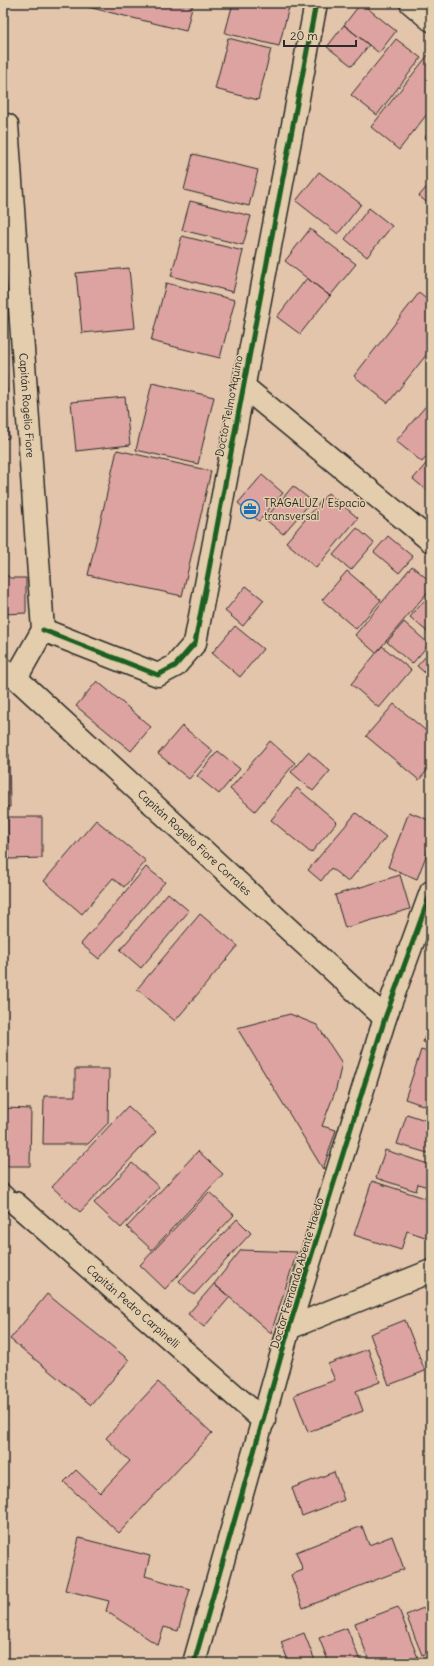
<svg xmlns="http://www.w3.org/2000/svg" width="434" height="1666" font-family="Delius,sans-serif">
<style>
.building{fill:#dda3a0;stroke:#2b2b2b}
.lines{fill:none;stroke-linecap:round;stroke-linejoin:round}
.service-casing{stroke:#2b2b2b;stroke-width:17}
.minor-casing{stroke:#2b2b2b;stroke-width:25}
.service{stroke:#e3cdac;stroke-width:14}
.minor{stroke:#e3cdac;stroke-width:22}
.cycleway-casing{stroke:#e3cdac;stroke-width:8}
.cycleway{stroke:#1b5e20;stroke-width:5}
.labels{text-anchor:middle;stroke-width:3;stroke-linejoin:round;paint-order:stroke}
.street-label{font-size:11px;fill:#2b2b2b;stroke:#e3cdac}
.poi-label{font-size:11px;fill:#2b2b2b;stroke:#e3cdac;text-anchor:start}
</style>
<rect width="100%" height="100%" fill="#e2c5aa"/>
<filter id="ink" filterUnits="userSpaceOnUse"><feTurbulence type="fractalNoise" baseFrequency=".025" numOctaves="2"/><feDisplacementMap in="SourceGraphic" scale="8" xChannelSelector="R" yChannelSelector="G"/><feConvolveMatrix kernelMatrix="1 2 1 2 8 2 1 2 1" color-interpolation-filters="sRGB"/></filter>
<g filter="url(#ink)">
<path class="building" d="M89,3H193L186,31L88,7Z
M233,3H290L279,46L225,33Z
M361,3L396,31L379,53L344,25Z
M344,25L369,45L352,66L327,47Z
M228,38L271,49L258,100L215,89Z
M396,39L421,58L377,115L351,95Z
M428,55L431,57V109L399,150L371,127Z
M431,129V142L425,137Z
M193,154L258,170L249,206L184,190Z
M319,172L361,204L338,234L296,201Z
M431,182V206L419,196Z
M190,201L251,216L243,245L182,230Z
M369,208L392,226L367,257L345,239Z
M310,229L356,264L330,296L285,261Z
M182,236L243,251L233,292L171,276Z
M10,256L15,318L3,319V257Z
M129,268L135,328L82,333L76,273Z
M307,278L330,296L300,334L277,317Z
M166,283L235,300L220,358L151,341Z
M419,293L431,303V349L388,403L354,376Z
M3,338L7,393H3Z
M152,383L214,397L198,464L136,450Z
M6,397L9,438L3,439V398Z
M125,397L130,445L76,451L71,402Z
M431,400V452L422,462L396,441Z
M117,450L211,471L182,596L88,575Z
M431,458V494L413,479Z
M262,475L283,493L259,521L238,503Z
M293,486L312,501L283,534L265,519Z
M328,493L358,518L316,568L286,542Z
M357,528L374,543L351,570L333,555Z
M388,536L413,557L399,573L374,552Z
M412,566L431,582V588L376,653L355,635Z
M347,571L381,600L356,629L322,600Z
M3,572L10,578H26V613L3,614Z
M246,586L264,600L243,626L225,611Z
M431,593V635L410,617Z
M404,622L429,644L412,664L387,642Z
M235,626L263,649L240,677L212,653Z
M382,646L411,670L379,708L351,684Z
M427,655L431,658V678L417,666Z
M97,681L151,727L131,751L76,706Z
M394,704L431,735V766L419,780L366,736Z
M182,726L213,751L189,779L158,754Z
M270,741L295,763L255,811L230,789Z
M218,751L240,769L219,794L197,776Z
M308,752L330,771L313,791L291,772Z
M3,754H9L10,807H3Z
M297,788L337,822L311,853L271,820Z
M409,812L431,821V843L417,879L388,867Z
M356,813L386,837L348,882L331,868L321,881L308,870Z
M8,817H42V858L9,859Z
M96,820L146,861L124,887L113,878L82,914L44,881Z
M146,867L165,882L99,959L81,944Z
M400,875L410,909L345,928L335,895Z
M168,893L189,911L141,968L120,950Z
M200,914L238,946L175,1021L137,989Z
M290,1014L317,1025L342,1063L336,1089L322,1126L336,1130L323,1169L237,1028Z
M431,1019V1044L423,1042Z
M421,1050L431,1053V1108L405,1099Z
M75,1069H109L108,1123L88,1144H43L44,1096H75Z
M128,1106L156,1132L80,1212L52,1187Z
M3,1108L31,1109L30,1166H3Z
M407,1114L431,1122V1154L397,1144Z
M385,1150L431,1165V1188L418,1184L416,1191L376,1178Z
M198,1151L223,1174L152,1250L127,1227Z
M132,1163L159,1187L121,1228L94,1203Z
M372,1181L431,1200V1239L407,1231L401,1250L354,1235Z
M209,1192L234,1215L165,1289L140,1265Z
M237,1219L251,1233L194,1295L179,1281Z
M241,1250L297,1252L271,1333L214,1284Z
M214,1284L230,1297L204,1327L188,1314Z
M47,1294L129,1360L91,1405L10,1339Z
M405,1320L425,1371L389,1385L370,1334Z
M368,1349L380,1382L356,1391L363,1411L308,1432L294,1395L335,1380L328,1364Z
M3,1365H5L7,1391H3Z
M158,1382L212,1433L119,1533L64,1482L76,1470L100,1493L130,1461L106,1438Z
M334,1472L344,1500L302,1516L292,1488Z
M362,1526L369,1545L392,1536L404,1569L303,1608L291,1575L303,1570L296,1552Z
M79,1538L150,1556L145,1576L190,1589L178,1631L164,1627L158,1645L106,1611L109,1601L65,1590Z
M431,1605V1651L422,1655L406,1615Z
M398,1607L420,1663H370L355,1623Z
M347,1628L361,1663H329L319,1638Z
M304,1633L316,1663H289L281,1642Z"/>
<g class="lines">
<g class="service-casing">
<path id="service" d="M3,1191L15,1203"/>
</g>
<g class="minor-casing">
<g id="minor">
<path d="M411,3L431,20"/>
<path id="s1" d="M7,125L43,630L16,678"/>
<path d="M243,386L431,541"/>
<path d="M43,630L158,675L175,666L195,643L316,3"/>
<path id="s2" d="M3,670L16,678L385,1018"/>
<path id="s3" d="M15,1203L264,1421"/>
<path d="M289,1328L431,1271"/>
<path d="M194,1663L289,1328L385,1018L431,892"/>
</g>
</g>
<use href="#service" class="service"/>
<use href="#minor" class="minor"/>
<g class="cycleway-casing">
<path id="cycleway" d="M43,630L158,675L175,666L195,643L316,3
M194,1663L289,1328L385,1018L431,892"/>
</g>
<use href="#cycleway" class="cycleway"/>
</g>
</g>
<defs>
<g id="office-ring" transform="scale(1)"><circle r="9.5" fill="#e3cdac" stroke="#1f6fb2" stroke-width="1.5"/><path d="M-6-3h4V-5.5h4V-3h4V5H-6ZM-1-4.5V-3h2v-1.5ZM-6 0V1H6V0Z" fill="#1f6fb2"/></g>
</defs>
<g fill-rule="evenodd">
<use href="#office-ring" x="250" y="509"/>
</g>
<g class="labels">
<g class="street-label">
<text dy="4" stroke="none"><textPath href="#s1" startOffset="281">Capitán Rogelio Fiore</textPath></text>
<text transform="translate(229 406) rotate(-79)" y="4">Doctor Telmo Aquino</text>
<text dy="4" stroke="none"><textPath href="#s2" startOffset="258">Capitán Rogelio Fiore Corrales</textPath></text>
<text transform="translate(297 1273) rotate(-73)" y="4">Doctor Fernando Abente Haedo</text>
<text dy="4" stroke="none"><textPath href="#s3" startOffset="157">Capitán Pedro Carpinelli</textPath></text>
</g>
<g class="poi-label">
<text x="264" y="507">TRAGALUZ / Espacio<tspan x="264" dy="13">transversal</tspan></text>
</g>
</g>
<rect width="434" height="1666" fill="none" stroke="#e3cdac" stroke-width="16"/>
<rect x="8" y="8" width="418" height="1650" fill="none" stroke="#2b2b2b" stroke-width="1.5" filter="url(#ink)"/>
<path d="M284 40v6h72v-6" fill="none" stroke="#2b2b2b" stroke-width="2"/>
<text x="290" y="40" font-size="12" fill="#2b2b2b" stroke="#e3cdac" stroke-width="3" paint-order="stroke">20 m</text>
</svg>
